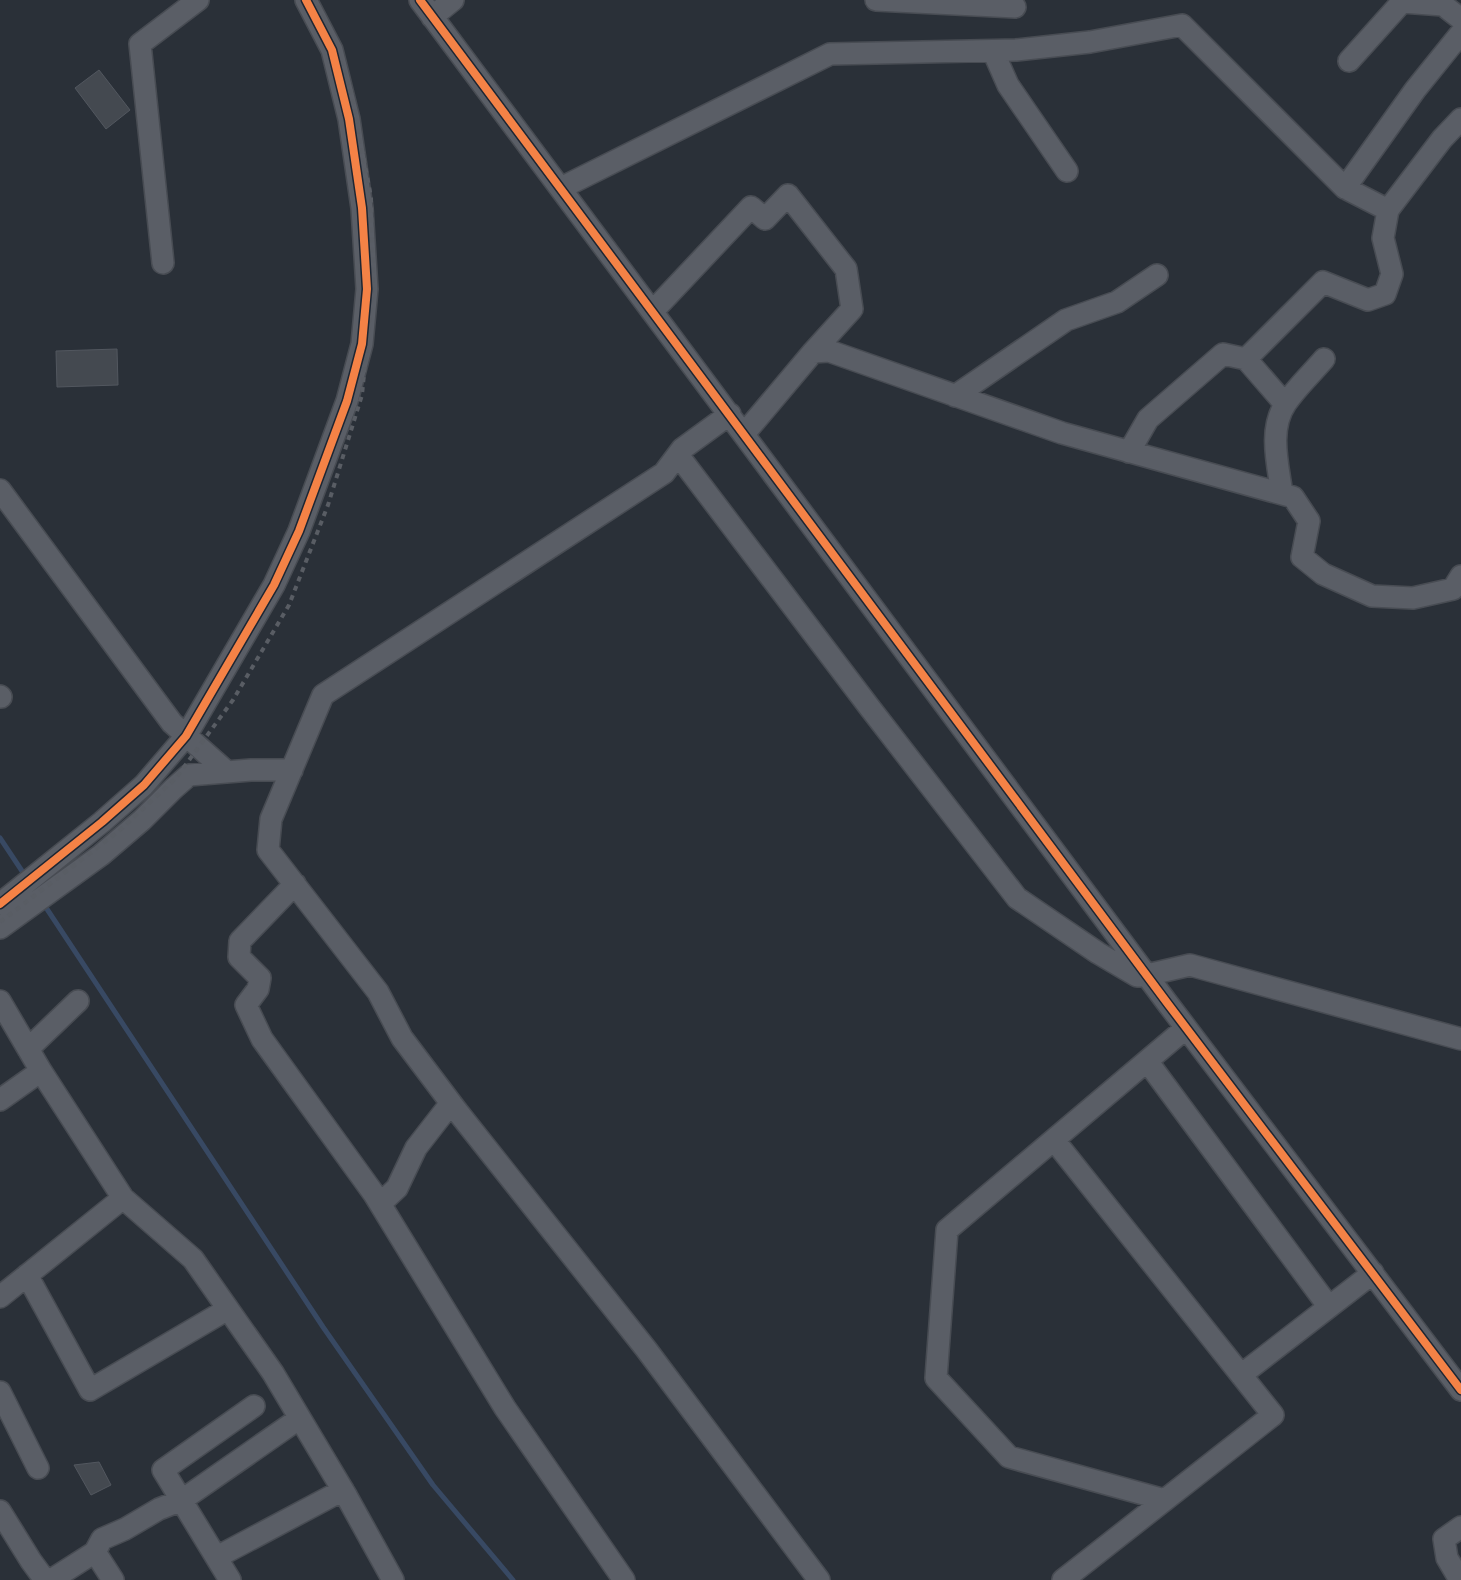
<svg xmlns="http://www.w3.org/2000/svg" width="1461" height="1580" font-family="Cabin,sans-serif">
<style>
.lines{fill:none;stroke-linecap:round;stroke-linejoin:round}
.stream{stroke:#384963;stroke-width:5}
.building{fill:#444950;stroke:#52575f}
.minor-casing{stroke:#484c53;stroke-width:24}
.minor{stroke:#5a5e66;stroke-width:21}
.rail{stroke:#595d64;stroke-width:4;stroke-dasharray:5 5;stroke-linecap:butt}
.cycleway-casing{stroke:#1d2633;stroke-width:11}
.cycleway{stroke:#f48246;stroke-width:8}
</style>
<rect width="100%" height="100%" fill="#2a3038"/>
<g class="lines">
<path class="stream" d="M0,838L26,877
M43,903L323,1327L433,1485L513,1580"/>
</g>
<path class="building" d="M99,70L130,110L106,129L75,88Z
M117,349L118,385L57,387L56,351Z
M99,1462L111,1485L91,1495L74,1465Z"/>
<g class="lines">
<g class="minor-casing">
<path id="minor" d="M420,0L1168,1004L1461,1390
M876,0L1015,7
M432,17L453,0
M993,51L1008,85L1067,171
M1349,61L1402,2L1443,5L1461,19
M561,188L830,54L1016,50L1090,42L1182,25L1345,188L1415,90L1461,33
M1345,188L1388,210
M163,263L140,44L198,0
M653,311L751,207L765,219L788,195L846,269L852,309L813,352
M955,396L1066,320L1117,302L1157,275
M1285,404L1246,359L1323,282L1368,300L1385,294L1392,274L1383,238L1388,210L1442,139L1461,119
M730,414L682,449L664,473L323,695L271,819L268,850L378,992L402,1038L457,1111L646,1349L819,1580
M744,434L813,352L829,351L1062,433L1293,497L1309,521L1302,557L1323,574L1372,596L1413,598L1453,589L1461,576
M1129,452L1148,419L1223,354L1246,359
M678,455L870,708L1017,898L1098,953L1137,976L1147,975L1190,965L1461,1039
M0,490L172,723L227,772
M1282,494C1278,465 1268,429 1286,403C1297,387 1312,373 1324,359
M0,696L1,697
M295,884L240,941L239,957L260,978L258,989L246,1005L262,1039L374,1194L505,1408L624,1580
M0,904L102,822L144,785L186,736L274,585L299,531L347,401L362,344L367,289L362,208L349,119L332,50L306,0
M0,928L101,855L142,820L173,789L189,775L251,770H292
M0,1001L41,1071L0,1100
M28,1049L78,1001
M1147,1061L1329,1307
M41,1071L123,1198
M1054,1140L1273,1415L1063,1580
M380,1204L397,1188L416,1148L451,1103
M27,1275L90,1390L228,1309
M0,1297L123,1198L193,1259L273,1373L347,1497L393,1580
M1241,1375L1373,1273
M0,1392L38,1468
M1165,1500L1009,1457L936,1378L947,1230L1186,1028
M0,1511L31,1561L45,1580
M95,1552L102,1539L125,1529L159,1509L182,1500L300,1418
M217,1557L343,1490
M51,1580L95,1552L113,1580
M230,1580L163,1470L254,1406
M1460,1580L1447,1558L1444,1539L1461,1527"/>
</g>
<use href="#minor" class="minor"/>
<path class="rail" d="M0,922L119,831L176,778L233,700L289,605L328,505L362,395L373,281L371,197L350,87L316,0"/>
<g class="cycleway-casing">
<path id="cycleway" d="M420,0L1168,1004L1461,1390
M0,904L102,822L144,785L186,736L274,585L299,531L347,401L362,344L367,289L362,208L349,119L332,50L306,0"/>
</g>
<use href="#cycleway" class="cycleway"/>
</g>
</svg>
